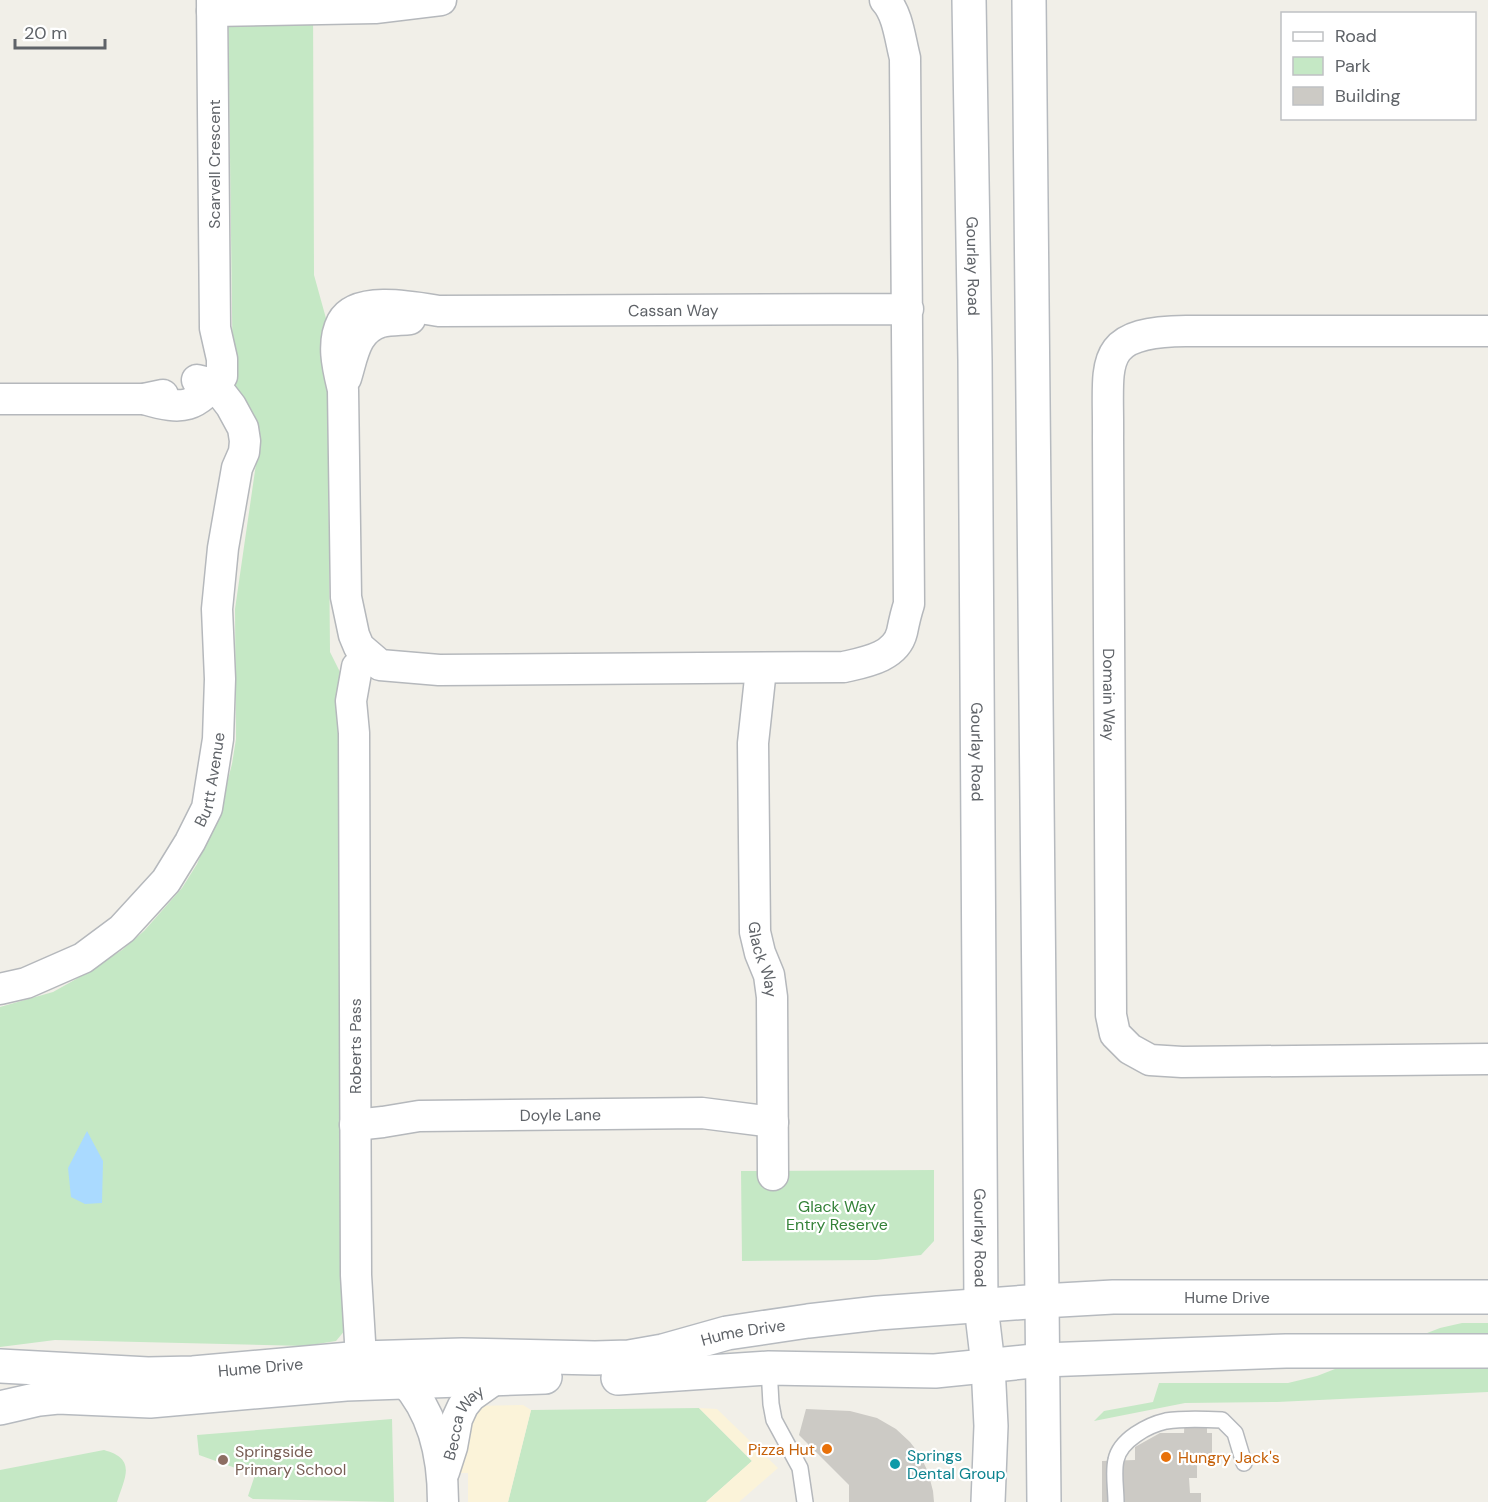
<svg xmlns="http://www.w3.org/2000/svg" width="1488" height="1502" font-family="'DM Sans',sans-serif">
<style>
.green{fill:#c5e8c5}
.sand{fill:#fbf3d9}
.water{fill:#aadaff}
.building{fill:#cccac5}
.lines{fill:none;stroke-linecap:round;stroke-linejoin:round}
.lane-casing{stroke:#b5b8bc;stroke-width:18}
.street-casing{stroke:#b5b8bc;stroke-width:33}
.secondary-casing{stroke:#b6babf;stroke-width:36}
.lane{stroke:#fff;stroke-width:15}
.street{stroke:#fff;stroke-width:30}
.secondary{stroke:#fff;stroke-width:33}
.food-dot{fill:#e8710a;stroke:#fff;stroke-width:2}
.education-dot{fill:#8d6e63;stroke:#fff;stroke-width:2}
.culture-dot{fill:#0f9aa8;stroke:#fff;stroke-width:2}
.labels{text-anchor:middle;stroke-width:4.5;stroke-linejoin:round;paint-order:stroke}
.street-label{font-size:16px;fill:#5f6368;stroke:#fff}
.park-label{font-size:16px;fill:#348238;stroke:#fff}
.food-label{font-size:16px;fill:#c56008;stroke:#fff;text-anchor:end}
.education-label{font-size:16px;fill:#785e54;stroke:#fff;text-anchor:start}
.culture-label{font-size:16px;fill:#0d838f;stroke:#fff;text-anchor:start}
</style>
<rect width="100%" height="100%" fill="#f1efe8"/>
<path class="green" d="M228,0H313L314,275L327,322L330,652L345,682L346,1329L336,1341L305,1346L55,1340L0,1347V1007L53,992L78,978L122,950L144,931L182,888L197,864L220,810L232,764L236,739L235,609L259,443L233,389Z
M934,1170V1241L921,1255L876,1260L742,1261L741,1171Z
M1462,1323H1488V1392L1277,1402L1185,1403L1094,1421L1104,1411L1153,1402L1159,1383H1288L1317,1376L1440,1328Z
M699,1408L752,1461L706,1502H508L531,1410Z
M392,1419L394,1502L253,1499L248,1496L255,1475L199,1455L197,1435Z
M104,1450C137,1459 125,1477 117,1502H0V1470Z"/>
<path class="sand" d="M523,1405L531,1410L508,1502H468V1473H459L474,1406Z
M699,1408L717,1409L778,1468L739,1502H706L752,1461Z"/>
<path class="water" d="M87,1131L103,1161L102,1203L85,1204L71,1197L68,1168Z"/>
<path class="building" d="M806,1409L850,1411L877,1418L896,1429L910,1442L920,1455L928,1472L933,1491L934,1502H849V1485L799,1435Z
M1185,1412L1207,1413V1433H1212V1455H1197V1478H1189L1190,1493H1201V1502H1102V1461L1135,1460V1447L1160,1433H1184Z"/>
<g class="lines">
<g class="lane-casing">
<path id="lane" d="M769,1368L771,1404L774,1420L800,1468L805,1502
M1116,1502C1116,1489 1113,1472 1116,1460C1120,1440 1148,1425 1166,1421C1184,1418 1204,1419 1222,1420L1235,1433L1244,1463"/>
</g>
<g class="street-casing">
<g id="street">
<path id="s1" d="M885,0C898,14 900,39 905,58L909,604C906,613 904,622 902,632C896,657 866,662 844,667L439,670L380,665L359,647L354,635L346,597L343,390C338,369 331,343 342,322C356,295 415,307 439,311L908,309"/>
<path d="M212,11L375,8L441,0"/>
<path id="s2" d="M1488,331H1186C1095,332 1109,362 1108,437L1111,1015L1115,1034L1130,1049L1150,1060L1182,1062L1488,1059"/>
<path d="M346,378C353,356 355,330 381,322C390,320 401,320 410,319"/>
<path d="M0,399H144L163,395"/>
<path d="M144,399C185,411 194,408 222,376V359L215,328L212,0"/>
<path id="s3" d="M761,669L753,743L755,932L760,953L769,975L772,997L773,1175"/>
<path id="s4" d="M0,989L26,983L83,958L122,929L166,881L190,842L207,808L218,739L220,679L217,609L223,548L237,468L244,452L245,441L243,428L231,406L214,384L197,380"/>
<path id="s5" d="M355,1125L383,1122L419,1116L702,1113L773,1122"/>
<path d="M361,1358L356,1275L354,733L351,701L357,667L370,657"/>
<path d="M404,1381C434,1413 443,1459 443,1502"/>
<path id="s6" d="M444,1472L452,1447L457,1419L463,1406L471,1396L495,1379"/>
</g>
</g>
<g class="secondary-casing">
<g id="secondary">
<path id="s7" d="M969,0L975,360L981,1306L988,1365L991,1426L988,1502"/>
<path d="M1029,0L1044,1502"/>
<path id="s8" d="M0,1366L148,1374L193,1373L361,1358L462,1355L595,1358L629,1357L663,1351L727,1333L808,1321L878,1313L1042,1301L1113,1297H1488"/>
<path d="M618,1378L769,1368L935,1371L1043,1360L1286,1351H1488"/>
<path d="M0,1408L39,1399L58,1397L150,1401L346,1384L545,1377"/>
</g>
</g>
<use href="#lane" class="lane"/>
<use href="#street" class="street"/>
<use href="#secondary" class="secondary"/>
</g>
<g class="food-dot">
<circle cx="827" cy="1449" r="6"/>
<circle cx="1166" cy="1457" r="6"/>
</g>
<circle class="education-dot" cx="223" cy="1460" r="6"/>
<circle class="culture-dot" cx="895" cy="1464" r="6"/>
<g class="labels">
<g class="street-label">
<text transform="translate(214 164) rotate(-90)" y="6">Scarvell Crescent</text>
<text dy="6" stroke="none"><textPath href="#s7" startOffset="266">Gourlay Road</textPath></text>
<text dy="6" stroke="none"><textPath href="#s1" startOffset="1866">Cassan Way</textPath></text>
<text dy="6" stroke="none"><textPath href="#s2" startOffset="722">Domain Way</textPath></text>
<text dy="6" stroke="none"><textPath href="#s7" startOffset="752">Gourlay Road</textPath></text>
<text dy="6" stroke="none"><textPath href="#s4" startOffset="315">Burtt Avenue</textPath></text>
<text dy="6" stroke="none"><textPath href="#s3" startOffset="292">Glack Way</textPath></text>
<text transform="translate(355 1046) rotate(-90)" y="6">Roberts Pass</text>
<text dy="6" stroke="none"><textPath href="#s5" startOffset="206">Doyle Lane</textPath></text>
<text dy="6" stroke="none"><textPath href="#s7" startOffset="1238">Gourlay Road</textPath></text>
<text dy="6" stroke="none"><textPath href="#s8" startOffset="1233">Hume Drive</textPath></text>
<text dy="6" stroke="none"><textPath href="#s8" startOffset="747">Hume Drive</textPath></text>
<text dy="6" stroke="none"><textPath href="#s8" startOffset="261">Hume Drive</textPath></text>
<text dy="6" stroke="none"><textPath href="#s6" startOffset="54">Becca Way</textPath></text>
</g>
<g class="park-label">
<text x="837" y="1212">Glack Way<tspan x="837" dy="18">Entry Reserve</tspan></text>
</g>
<g class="food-label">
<text x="815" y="1455">Pizza Hut</text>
<text x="1178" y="1463" text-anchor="start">Hungry Jack's</text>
</g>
<g class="education-label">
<text x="235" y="1457">Springside<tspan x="235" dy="18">Primary School</tspan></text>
</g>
<g class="culture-label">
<text x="907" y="1461">Springs<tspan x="907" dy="18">Dental Group</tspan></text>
</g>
</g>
<rect x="1281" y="12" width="195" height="108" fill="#ffffff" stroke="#bfc1c3" stroke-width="1.5"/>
<rect x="1293" y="32" width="30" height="9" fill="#ffffff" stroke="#bfc1c3" stroke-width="1.5"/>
<text x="1335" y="42" font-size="18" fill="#5f6368">Road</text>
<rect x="1293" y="57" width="30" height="18" fill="#c5e8c5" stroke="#bfc1c3" stroke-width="1.5"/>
<text x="1335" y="72" font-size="18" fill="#5f6368">Park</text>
<rect x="1293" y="87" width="30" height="18" fill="#cccac5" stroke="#bfc1c3" stroke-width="1.5"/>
<text x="1335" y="102" font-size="18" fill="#5f6368">Building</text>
<path d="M15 39v9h90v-9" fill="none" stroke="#5f6368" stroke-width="3"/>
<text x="24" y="39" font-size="18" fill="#5f6368" stroke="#ffffff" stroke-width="4.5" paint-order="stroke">20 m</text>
</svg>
